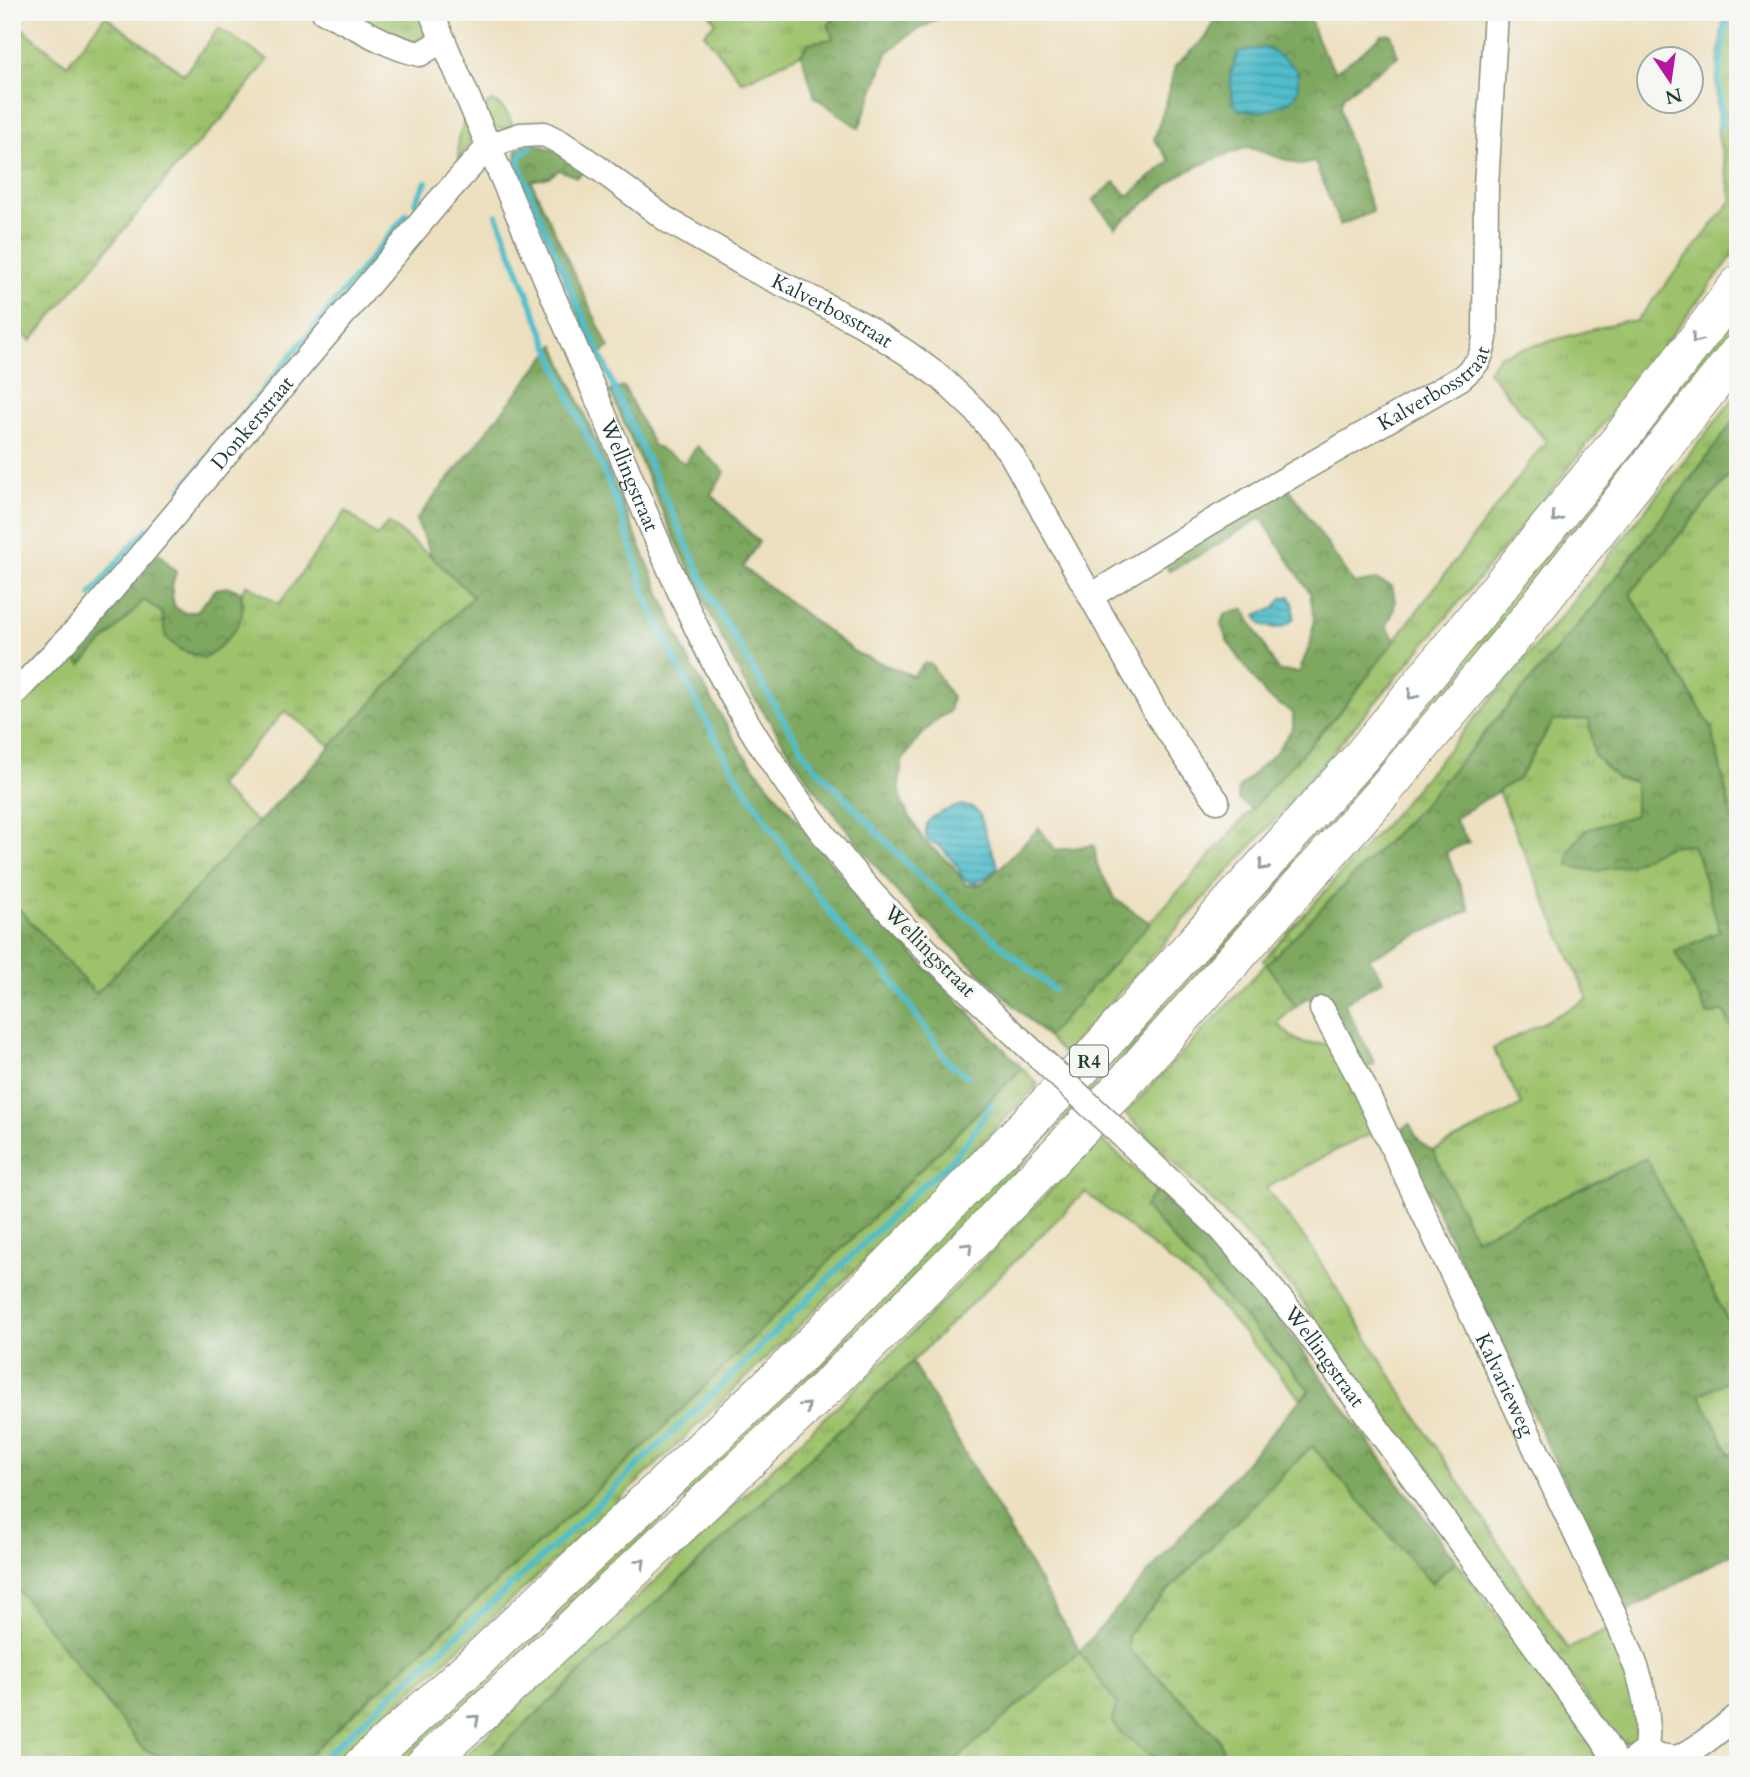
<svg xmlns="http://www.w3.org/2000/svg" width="1750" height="1777" font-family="Cardo,serif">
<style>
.grass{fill:url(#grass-tufts);stroke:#5e8050;stroke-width:2}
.forest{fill:url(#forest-crowns);stroke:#4e724a;stroke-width:2}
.water{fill:url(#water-rules);stroke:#387e80;stroke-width:2}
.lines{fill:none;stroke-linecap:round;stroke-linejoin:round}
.stream{stroke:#51becb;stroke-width:6}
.minor-casing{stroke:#868e7a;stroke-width:27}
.highway-casing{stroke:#868e7a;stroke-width:39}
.minor{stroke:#fff;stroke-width:24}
.highway{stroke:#fff;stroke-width:37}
.minor-bridge-casing{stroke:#868e7a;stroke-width:27;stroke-linecap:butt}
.minor-bridge{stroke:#fff;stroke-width:24}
.oneway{stroke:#8f9e9a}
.labels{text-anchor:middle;stroke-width:7;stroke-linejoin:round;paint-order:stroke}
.shield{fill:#f6f6f2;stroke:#60746d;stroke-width:2}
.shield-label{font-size:19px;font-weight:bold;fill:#1f3d34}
.street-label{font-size:21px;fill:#1f3d34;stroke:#f6f6f2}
</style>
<defs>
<pattern id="grass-tufts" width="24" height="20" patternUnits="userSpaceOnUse" patternTransform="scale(1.75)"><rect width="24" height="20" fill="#9ec26c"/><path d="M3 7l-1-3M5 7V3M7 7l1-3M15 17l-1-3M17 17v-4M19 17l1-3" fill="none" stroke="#809f5a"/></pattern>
<pattern id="forest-crowns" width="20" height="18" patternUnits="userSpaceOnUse" patternTransform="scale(1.75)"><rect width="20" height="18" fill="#7ea860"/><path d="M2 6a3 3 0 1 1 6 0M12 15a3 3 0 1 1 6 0" fill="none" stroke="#678a50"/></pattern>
<pattern id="water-rules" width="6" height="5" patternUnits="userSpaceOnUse" patternTransform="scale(1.75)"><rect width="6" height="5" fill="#51becb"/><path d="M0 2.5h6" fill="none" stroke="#439ca6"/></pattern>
</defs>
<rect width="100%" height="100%" fill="#f6f6f2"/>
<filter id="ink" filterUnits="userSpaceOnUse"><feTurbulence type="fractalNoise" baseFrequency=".0143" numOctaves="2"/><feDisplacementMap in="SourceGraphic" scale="14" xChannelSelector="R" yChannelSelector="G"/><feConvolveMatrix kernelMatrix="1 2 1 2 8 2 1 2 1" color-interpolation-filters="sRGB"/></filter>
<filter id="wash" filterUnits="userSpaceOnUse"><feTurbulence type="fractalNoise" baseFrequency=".00686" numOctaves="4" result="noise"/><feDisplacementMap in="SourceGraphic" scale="28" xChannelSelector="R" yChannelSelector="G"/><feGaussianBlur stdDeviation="1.57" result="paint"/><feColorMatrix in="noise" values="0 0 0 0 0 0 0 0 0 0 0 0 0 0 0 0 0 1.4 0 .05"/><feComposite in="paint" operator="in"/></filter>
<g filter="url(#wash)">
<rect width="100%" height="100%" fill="#ede0c0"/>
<path class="grass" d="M348,12H420C426,26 431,37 412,42Z
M708,12H837L829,25L833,39L809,43L801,54L742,82L704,33L716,22Z
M1724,12H1738V249L1555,486L1402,671L1271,824L1064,1054L1047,1037L1344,707L1546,441L1488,371L1500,355L1623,321L1636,322L1732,200L1718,136L1716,80Z
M105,16L184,74L219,28L268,60L224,117L181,161L31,341L12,324V30L17,24L67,65Z
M493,101C504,107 510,115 513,127C490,133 491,125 483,106Z
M465,118C472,139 473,142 459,160L458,139Z
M1727,323L1737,330L1651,440L1445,696L1176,1003L888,1305L447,1724L402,1765H384L783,1390Z
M1738,393V416L1592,609L1420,808L1267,964L1296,1006L1277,1023C1297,1045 1304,1045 1333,1043L1377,1131L1340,1148L1266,1188L1309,1244L1420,1422L1568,1649L1614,1627L1640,1721L1635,1740C1624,1747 1617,1741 1610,1732L1496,1569L1291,1286L1236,1225L1125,1113L1266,964L1263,960L1382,828L1562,615Z
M1738,465V843L1711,727L1630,594Z
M346,511L377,536L388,523L432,557L473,596L331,746L285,711L217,786L258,823L96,995L12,901V714L70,654L81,665L144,600L162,613L166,638L181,650L205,658L243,606L241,592L247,584L279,604Z
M1590,719L1635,782V816L1586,830L1631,864L1668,846L1691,844L1698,857L1720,932L1708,1015L1724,1011L1738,1042V1341L1646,1158L1474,1239L1433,1151L1522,1105L1493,1049L1588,999L1498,791L1519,778L1553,721Z
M1022,1068L1038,1085C901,1225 763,1364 620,1499C525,1589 428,1676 331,1765H298L650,1441Z
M1101,1139L1157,1190L1145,1207L1310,1390L1301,1399L1203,1287L1085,1192L912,1362L482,1765H455L656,1580L899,1346Z
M1738,1377V1456L1730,1454L1698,1393Z
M1312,1445L1431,1583L1456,1561L1593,1745L1599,1756V1765H1579L1577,1762L1575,1765H1224L1226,1761L1219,1739L1175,1693L1129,1650L1128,1634L1154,1605Z
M12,1582L143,1749L179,1765H12Z
M1079,1651L1118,1704L1148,1754L1168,1765H950Z"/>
<path class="forest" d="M837,12H950L907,36L887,53L879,76L859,128L815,97L801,54L809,43L833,39L829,25Z
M1216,12H1311C1310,33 1325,54 1335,71L1356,57L1382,35L1391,34L1398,56L1344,95L1340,107L1347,135L1373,212L1340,225L1315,162L1301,165L1248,147L1214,159L1181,174L1115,227L1093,200L1115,182L1128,196L1170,161L1154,139L1166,103L1175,66L1207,36L1216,16Z
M533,143L553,150L584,171L577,177L559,170L549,177L531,181L609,348L596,357L519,173L516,161L517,150L524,145Z
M555,345L688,659L742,752L862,901L1022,1068L650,1441L298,1765H179L143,1749L12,1582V901L96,994L473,596L432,557L416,520Z
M624,387L653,445L685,463L697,446L725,472L711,494L759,542L743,567L856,653L913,676L925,663L931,664L952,698L949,712L935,721L914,743L902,762L899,784L902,804L924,841L952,865L966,885H980L1001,867L1039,828L1056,850L1094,845L1097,865L1115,899L1150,923L1047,1037L901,897L810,783L744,682L710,614L664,515L610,391Z
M1738,416V465L1630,594L1711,727L1738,843V1042L1724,1011L1708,1015L1675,952L1720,931L1698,857L1691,844L1668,846L1631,864L1597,871L1568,866L1571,847L1586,830L1635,815V782L1617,778L1594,755L1589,719L1553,721L1519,778L1454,819L1469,842L1446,852L1470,910L1369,958L1383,980L1344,1003L1375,1064L1362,1070L1327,1001L1306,998L1296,1006L1267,964L1420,808L1592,609Z
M1287,485L1354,584L1375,580L1392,586C1397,603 1395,611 1386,626L1395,640L1344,707L1252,809L1238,799V789L1275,753L1293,728V713L1267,697L1228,642L1221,625L1226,613L1244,609L1278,671L1299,672L1311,642L1314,617L1310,593L1261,518L1202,554L1169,571L1162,560Z
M159,553L176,572C171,586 170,593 175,607L185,613L197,611L216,589L229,587L241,592C242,602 244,612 240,620C234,633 217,651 205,658L181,650L166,638L162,613L144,600L81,665L70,654Z
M1410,1124C1415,1136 1420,1144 1433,1151L1475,1239L1646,1158L1738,1341V1377L1699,1394L1729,1454L1738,1456V1550L1626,1612L1404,1140L1403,1128Z
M1157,1190L1249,1278L1456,1561L1431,1583L1312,1446L1154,1605L1128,1634L1129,1650L1175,1693L1219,1739L1226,1761L1224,1765H1168L1148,1754L1120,1733L1112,1720L1117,1704L1079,1652L950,1765H482L912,1362L1080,1651L1301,1399L1310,1390L1144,1207Z"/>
<path class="water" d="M1264,48L1269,49L1292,65L1298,73V89L1296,96L1289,102L1263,112L1240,110L1233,103L1230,76L1238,52Z
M1290,596L1294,606V619C1281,630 1278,630 1261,624L1256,615L1265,611L1274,609L1282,598Z
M961,805L973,808L980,814L987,839L998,865L993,872L977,883L969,882L962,877L958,867L940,846L927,840C920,815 943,812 961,805Z"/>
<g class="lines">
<path class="stream" d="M1721,126L1719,74L1728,12
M532,146C523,150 519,154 519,164C537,212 557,259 578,306C590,332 603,358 613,386L714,603L781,716L809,760L916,873L1054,990
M415,203L426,182
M497,215L530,300L573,406L605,474L620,511L650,607L684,678L714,736L733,770L806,880L847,935L887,973L949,1063L968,1076
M182,489L407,214
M1104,573L1124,562
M91,595L123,555L147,529
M315,1765L554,1546L732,1375L920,1187L946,1166L970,1138L992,1103"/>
</g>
</g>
<g filter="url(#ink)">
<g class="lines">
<g class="minor-casing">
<g id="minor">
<path d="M324,12C356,25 386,47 420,54L443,40"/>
<path id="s1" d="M431,12C491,150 550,288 609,426C654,532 696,642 758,740C792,793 829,845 871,892C892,915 914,937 935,959"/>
<path id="s2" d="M1091,596L1211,522L1461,378C1478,363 1481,361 1485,338L1486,186L1496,12"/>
<path id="s3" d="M12,696L87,619L439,201L489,146L520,135L544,134L560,142L601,170L667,220L758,272L813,299L861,324L907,353L941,378L975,410L1011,454L1158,716L1193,768L1217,801"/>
<path id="s4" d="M1322,1009L1360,1079L1616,1618C1630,1650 1645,1683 1647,1717C1648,1728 1647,1739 1646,1750L1627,1765"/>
<path id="s5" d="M1222,1230L1303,1326L1602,1738L1618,1765"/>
<path d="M1646,1750C1656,1755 1667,1759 1678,1757C1694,1753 1723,1727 1738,1716"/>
</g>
</g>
<g class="highway-casing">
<path id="highway" d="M362,1765L469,1668L800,1356L1083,1067L1359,759L1625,433L1738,285
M424,1765L498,1698L831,1383L978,1236L1119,1089L1383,792L1519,630L1738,353"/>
</g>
<use href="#minor" class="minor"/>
<use href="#highway" class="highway"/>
<g class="minor-bridge-casing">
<path id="minor-bridge" d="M935,959L1222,1230"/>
</g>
<use href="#minor-bridge" class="minor-bridge"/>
</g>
<defs><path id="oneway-chevron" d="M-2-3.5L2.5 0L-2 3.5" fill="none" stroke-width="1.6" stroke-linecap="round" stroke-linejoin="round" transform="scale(1.75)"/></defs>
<g class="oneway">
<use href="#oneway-chevron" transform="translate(1696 339) rotate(127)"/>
<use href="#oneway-chevron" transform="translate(1556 518) rotate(129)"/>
<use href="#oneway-chevron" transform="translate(1412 695) rotate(130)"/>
<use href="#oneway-chevron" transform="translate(1263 866) rotate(132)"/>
<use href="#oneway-chevron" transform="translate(968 1247) rotate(-45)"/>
<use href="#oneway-chevron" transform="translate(806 1407) rotate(-43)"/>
<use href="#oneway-chevron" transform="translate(641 1563) rotate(-43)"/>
<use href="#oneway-chevron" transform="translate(475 1719) rotate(-42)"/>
</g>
</g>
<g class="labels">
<rect class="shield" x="1070" y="1045.5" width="38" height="31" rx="5"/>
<g class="shield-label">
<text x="1089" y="1068">R4</text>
</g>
<g class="street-label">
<text dy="7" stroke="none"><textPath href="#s3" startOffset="1124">Kalverbosstraat</textPath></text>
<text dy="7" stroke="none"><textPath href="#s2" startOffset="402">Kalverbosstraat</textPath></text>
<text dy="7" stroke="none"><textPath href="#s3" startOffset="364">Donkerstraat</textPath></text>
<text dy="7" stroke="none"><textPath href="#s1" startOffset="504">Wellingstraat</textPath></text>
<text transform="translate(930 951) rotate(45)" y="7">Wellingstraat</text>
<text dy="7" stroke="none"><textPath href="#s5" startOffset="163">Wellingstraat</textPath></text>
<text dy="7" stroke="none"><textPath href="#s4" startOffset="418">Kalvarieweg</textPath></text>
</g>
</g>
<rect width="1750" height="1777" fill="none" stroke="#f6f6f2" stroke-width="42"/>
<g transform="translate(1670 80) rotate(167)"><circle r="33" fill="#f6f6f2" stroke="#a0aca6" stroke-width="2"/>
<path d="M0-5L12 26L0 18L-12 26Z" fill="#b5179e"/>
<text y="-10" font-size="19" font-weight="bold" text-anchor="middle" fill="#1f3d34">N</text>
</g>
</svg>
